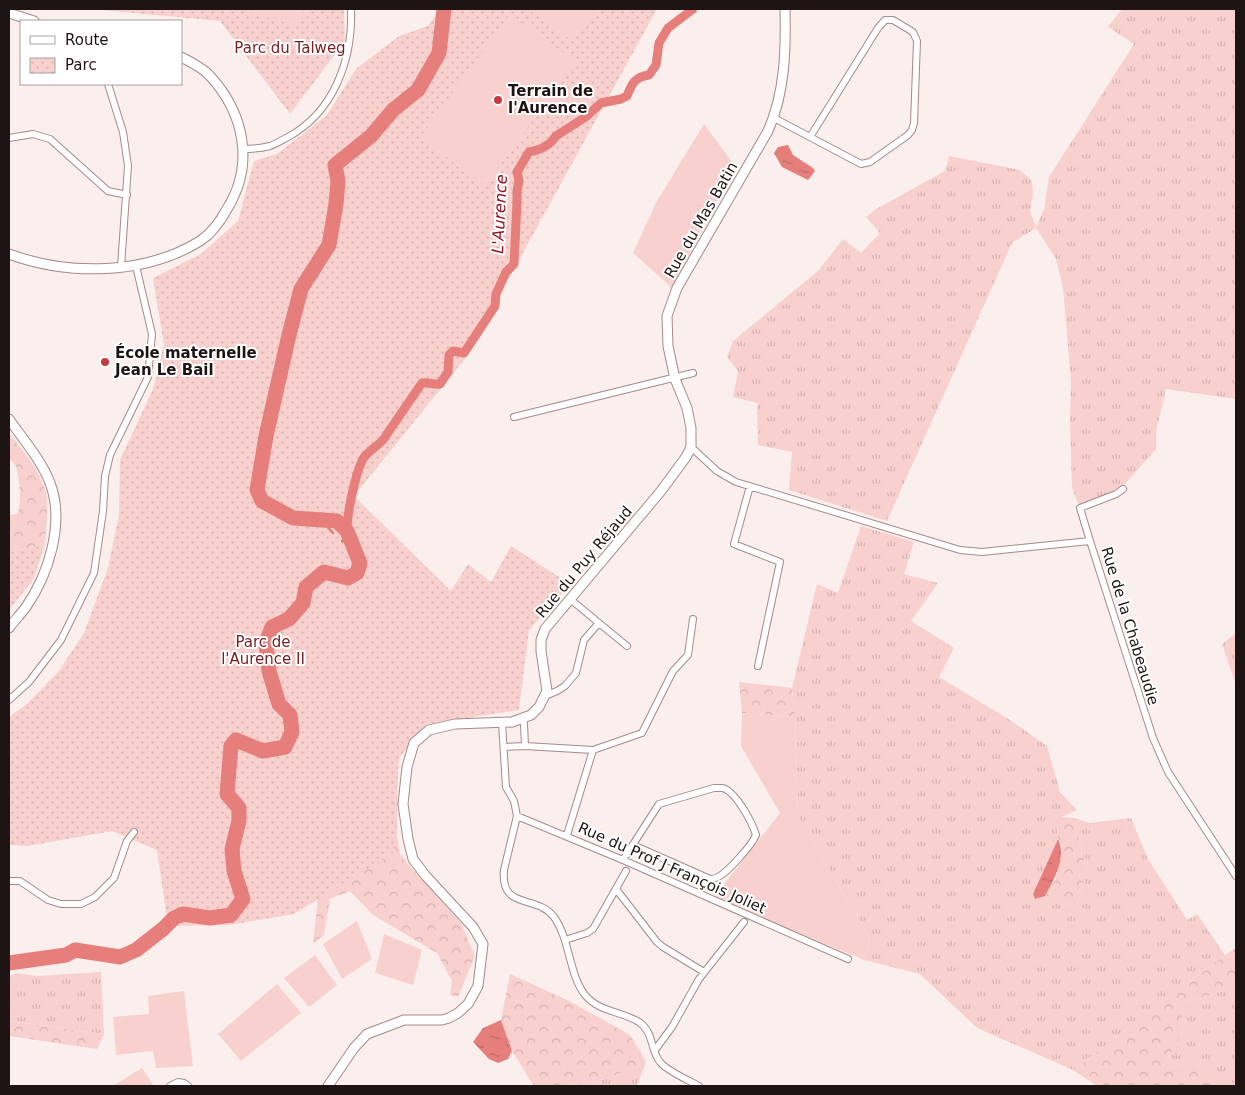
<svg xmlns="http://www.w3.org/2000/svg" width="1245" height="1095" font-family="'DejaVu Sans',sans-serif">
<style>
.grass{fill:url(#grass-tufts)}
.forest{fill:url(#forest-crowns)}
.park{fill:url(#park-dots)}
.garden{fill:#f8d1ce}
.water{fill:url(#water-ripples)}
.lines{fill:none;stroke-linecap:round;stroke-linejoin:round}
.stream{stroke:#e67f7b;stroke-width:2.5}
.canal{stroke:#e67f7b;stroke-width:9}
.river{stroke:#e67f7b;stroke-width:15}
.street-casing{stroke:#a48a88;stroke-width:8}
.secondary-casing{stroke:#a48a88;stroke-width:11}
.street{stroke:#fff;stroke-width:6}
.secondary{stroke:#fff;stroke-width:9}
.poi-dot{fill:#c93a3f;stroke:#fff;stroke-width:2}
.labels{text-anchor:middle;stroke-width:4;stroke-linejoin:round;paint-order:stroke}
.park-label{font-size:15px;fill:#791d21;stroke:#fff}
.poi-label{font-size:15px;font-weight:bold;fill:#1e1414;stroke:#fff;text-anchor:start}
.street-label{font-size:15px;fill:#1e1414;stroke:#fff}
.water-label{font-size:16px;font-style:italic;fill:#8e101e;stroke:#fff}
</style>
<defs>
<pattern id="grass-tufts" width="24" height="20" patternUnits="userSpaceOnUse" patternTransform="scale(1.25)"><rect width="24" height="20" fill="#f8d1ce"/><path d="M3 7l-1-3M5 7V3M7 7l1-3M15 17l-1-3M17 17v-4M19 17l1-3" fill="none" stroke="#d4b3b0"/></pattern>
<pattern id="forest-crowns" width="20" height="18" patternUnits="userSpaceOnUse" patternTransform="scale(1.25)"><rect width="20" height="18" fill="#f8d1ce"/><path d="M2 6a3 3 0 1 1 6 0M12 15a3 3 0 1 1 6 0" fill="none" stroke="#d4b3b0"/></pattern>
<pattern id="park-dots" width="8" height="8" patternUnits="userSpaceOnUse" patternTransform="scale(1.25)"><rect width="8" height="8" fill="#f8d1ce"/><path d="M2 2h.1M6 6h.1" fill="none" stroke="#d4b3b0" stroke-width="1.8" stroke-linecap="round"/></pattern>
<pattern id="water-ripples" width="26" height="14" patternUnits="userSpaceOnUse" patternTransform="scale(1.25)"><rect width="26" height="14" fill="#e67f7b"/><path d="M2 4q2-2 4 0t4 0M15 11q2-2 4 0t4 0" fill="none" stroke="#ba6764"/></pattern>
</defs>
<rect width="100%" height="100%" fill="#fbefee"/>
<path class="grass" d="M1122,9H1236V399L1166,389L1156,432V449L1116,494L1080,508L1072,488L1070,421L1071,382L1063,288L1056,259L1036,228L1012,243L887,521L789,490L792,452L758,445L757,403L733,397L738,371L727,357L733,341L818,271L843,239L861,253L880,233L866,217L876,209L945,171L949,156L1020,170L1032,181L1033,194L1030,211L1036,227L1044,209L1049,177L1134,44L1108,27Z
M861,526L914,542L904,574L938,583L911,621L954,648L939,677L1007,718L1047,746L1060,792L1077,810L1057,819L1058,839L1033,894L1035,899L1045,896L1076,908L1087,873L1074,818L1090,823L1131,818L1148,859L1187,920L1197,914L1225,955L1073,1070L977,1028L920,974L864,960L870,938L798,817L795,717L792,688L817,584L838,593Z
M1236,633V685L1222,644Z
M101,972L104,1034L9,1021V976L16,973L37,976Z
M1236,984V1086H1216L1193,1063L1162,1069L1183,1032L1182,1004L1230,989Z
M646,1062L637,1086H563L606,1079Z"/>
<path class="forest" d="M9,433C23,452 41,470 46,494C49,510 46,528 45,545L9,552V515L17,514C22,507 20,473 15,465C14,463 11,461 9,459Z
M334,583L345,584L354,605L370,617L379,619L412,609L444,627L446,655L436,682L433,704L463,713L461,715L421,723L398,752L397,835L400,854L414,871L461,923L475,956L458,997L450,995L452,981L437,953L373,915L350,891L330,899L324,935L313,944L323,852L318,831L335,834L337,849L345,842L347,820L330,809L332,770L346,753L337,739L318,732L332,700L329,646L343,629Z
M739,682L792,688L795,717L742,713Z
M1060,817L1074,818L1087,873L1076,908L1045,896L1056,878L1061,857L1062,846L1058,839L1057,819Z
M1236,948V984L1230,989L1182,1004L1183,1032L1162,1069L1193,1063L1216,1086H1097L1073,1070L1225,955Z
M510,974L569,1001L630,1035L646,1062L606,1079L563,1086H534L512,1051L501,1020Z
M9,1021L104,1034L97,1049L9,1036Z"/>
<path class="park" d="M91,9H344L345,41L290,114L220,21Z
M440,9H657L464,360L354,496L451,591L468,564L491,582L511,546L570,584L529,630L519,710L427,724L399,758L393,853L294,914L229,925L168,926L157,850L112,831L28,846L9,845V717L27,704L59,671L84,633L108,568L119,515L120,460L153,389L164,345L153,278L201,254L238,221L254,161L277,154L327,115L356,69L399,36L428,26Z
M45,545L33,580L9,610V552Z"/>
<path class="garden" d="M236,9H304L300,26Z
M528,9H596L573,41Z
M510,14L576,62L485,185L420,138Z
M704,124L735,166L672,288L633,253L657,201Z
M742,713L795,717L798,817L870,938L864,960L714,897L780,813L741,746Z
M357,921L372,959L342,979L323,944Z
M384,934L422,950L413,985L375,973Z
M315,955L337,985L309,1007L284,978Z
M277,984L301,1013L241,1061L218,1034Z
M184,991L193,1066L156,1068L153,1051L116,1055L113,1017L149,1014L148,996Z
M142,1068L154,1086H113Z"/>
<path class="water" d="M788,145L793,155L813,168L815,171L808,180L782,167L774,153L778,147Z
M1058,839C1067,857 1054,880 1045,896L1035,899L1033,894Z
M501,1020L512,1051L508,1059L498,1063L489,1059L473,1042L483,1028Z"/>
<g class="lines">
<path class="stream" d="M321,520L333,533
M342,541L351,544"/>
<path class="canal" d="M347,531C347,514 355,474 363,459C369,449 382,445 387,434L422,383C429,382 434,385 440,384L448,372L449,355L453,351L464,353L495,306L496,294L506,272L514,264L517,202V191L519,181L517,172L529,152C540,150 550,146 556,136L587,116L601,103L621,99L627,96C632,83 635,77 649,75L656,65L659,43L668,28L693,9"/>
<path class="river" d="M9,963L66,955L75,950L120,957L136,950L163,929L174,918L183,914L210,918L231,915L243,899L234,871L232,849L239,821V808L227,794L231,746L236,740L263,751L285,747L292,732L290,715L279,704L269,671L266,643L272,627L289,619L303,603L306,587L324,572L348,578L357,573L360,563L347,531L337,521L293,518L262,501L257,490L266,436L289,335L301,289L329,245L336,204L338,181L335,165L371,136L393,110L418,90L439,53L444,9"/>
<g class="street-casing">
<path id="street" d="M108,84L123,132L128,166L121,267
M774,118L861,164L870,162L908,135L912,130L914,123L917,41L913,32L893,20H885L878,28L810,137
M9,138L33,134L50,139L108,191L127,195
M243,149C252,149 262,148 270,146C276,144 282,140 288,137C334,112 353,59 351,9
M514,417L693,373
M691,447L717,471L736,482L960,550L982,552L1090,541L1153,738L1168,772L1236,876
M750,486L734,544L780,562L758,666
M1090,541L1080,508L1116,494L1123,489
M599,623L627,646
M545,696L557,691L565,686L576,673L584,640L599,623L570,599
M9,700L29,682L61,640L94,573L103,511L105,476L110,455L148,377L152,334L136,266
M523,719L524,724L525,746
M502,723L506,787L514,801L517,816L504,870C500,911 537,894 554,917C570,939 569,975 585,995C599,1012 621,1011 639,1022C654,1032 650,1050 660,1062C667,1071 688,1080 699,1086
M505,747L525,746L593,750L642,733L673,671L688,655L693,619
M517,816L623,860L848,959
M567,835L593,750
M623,860L659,804L714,788C717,788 720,788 723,788C736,792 752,822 756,835C752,845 728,872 718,877C716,878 711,879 710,879L633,845
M9,881H20L48,900L61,904H81L95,897L114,878L127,841L134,832
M616,889L657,942L663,947L704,972
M565,940L587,933L593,929L626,871
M655,1050L672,1027L699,979L744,922
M170,1086L178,1082L184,1083L188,1086"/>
</g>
<g class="secondary-casing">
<path id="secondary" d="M9,13L34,21
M9,254C69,276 145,275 200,241C211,234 221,220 227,209C255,164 244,113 210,76C203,68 191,62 181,57
M9,419C22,438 42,461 50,483C65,522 49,574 26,607C21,614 14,621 9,628
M328,1086L354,1048L367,1034L404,1020H442L449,1018L458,1013L468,1004L478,986L483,944L473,927L425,875L413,859L408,839L403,804L407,767L414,743L429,730L455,724L512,722L531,715L539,707L547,691L541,651V640L545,629L661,491L686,457L691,447V428L687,408L675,379L668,346L667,316L677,288L768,131C785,93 786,50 785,9"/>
</g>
<use href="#street" class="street"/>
<use href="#secondary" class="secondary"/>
</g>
<g class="poi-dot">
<circle cx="498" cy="100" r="5"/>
<circle cx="105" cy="362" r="5"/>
</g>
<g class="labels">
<g class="park-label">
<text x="290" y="53">Parc du Talweg</text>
<text x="263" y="647">Parc de<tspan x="263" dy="17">l'Aurence II</tspan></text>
</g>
<g class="poi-label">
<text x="508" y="96">Terrain de<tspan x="508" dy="17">l'Aurence</tspan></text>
<text x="115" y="358">École maternelle<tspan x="115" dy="17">Jean Le Bail</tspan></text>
</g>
<g class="street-label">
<text transform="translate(701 220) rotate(-60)" y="5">Rue du Mas Batin</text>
<text transform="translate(584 562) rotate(-50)" y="5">Rue du Puy Réjaud</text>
<text transform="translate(1130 626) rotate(73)" y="5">Rue de la Chabeaudie</text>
<text transform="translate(672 868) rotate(24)" y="5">Rue du Prof J François Joliet</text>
</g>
<g class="water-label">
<text transform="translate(499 214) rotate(-87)" y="6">L'Aurence</text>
</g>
</g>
<rect width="1245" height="1095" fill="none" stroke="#1e1414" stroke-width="20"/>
<rect x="20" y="20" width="162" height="65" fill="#ffffff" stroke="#a5a1a1"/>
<rect x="30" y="36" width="25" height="8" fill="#ffffff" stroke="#a5a1a1"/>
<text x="65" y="45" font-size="15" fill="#1e1414">Route</text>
<rect x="30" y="58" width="25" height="15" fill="url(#park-dots)" stroke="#a5a1a1"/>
<text x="65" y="70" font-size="15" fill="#1e1414">Parc</text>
</svg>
